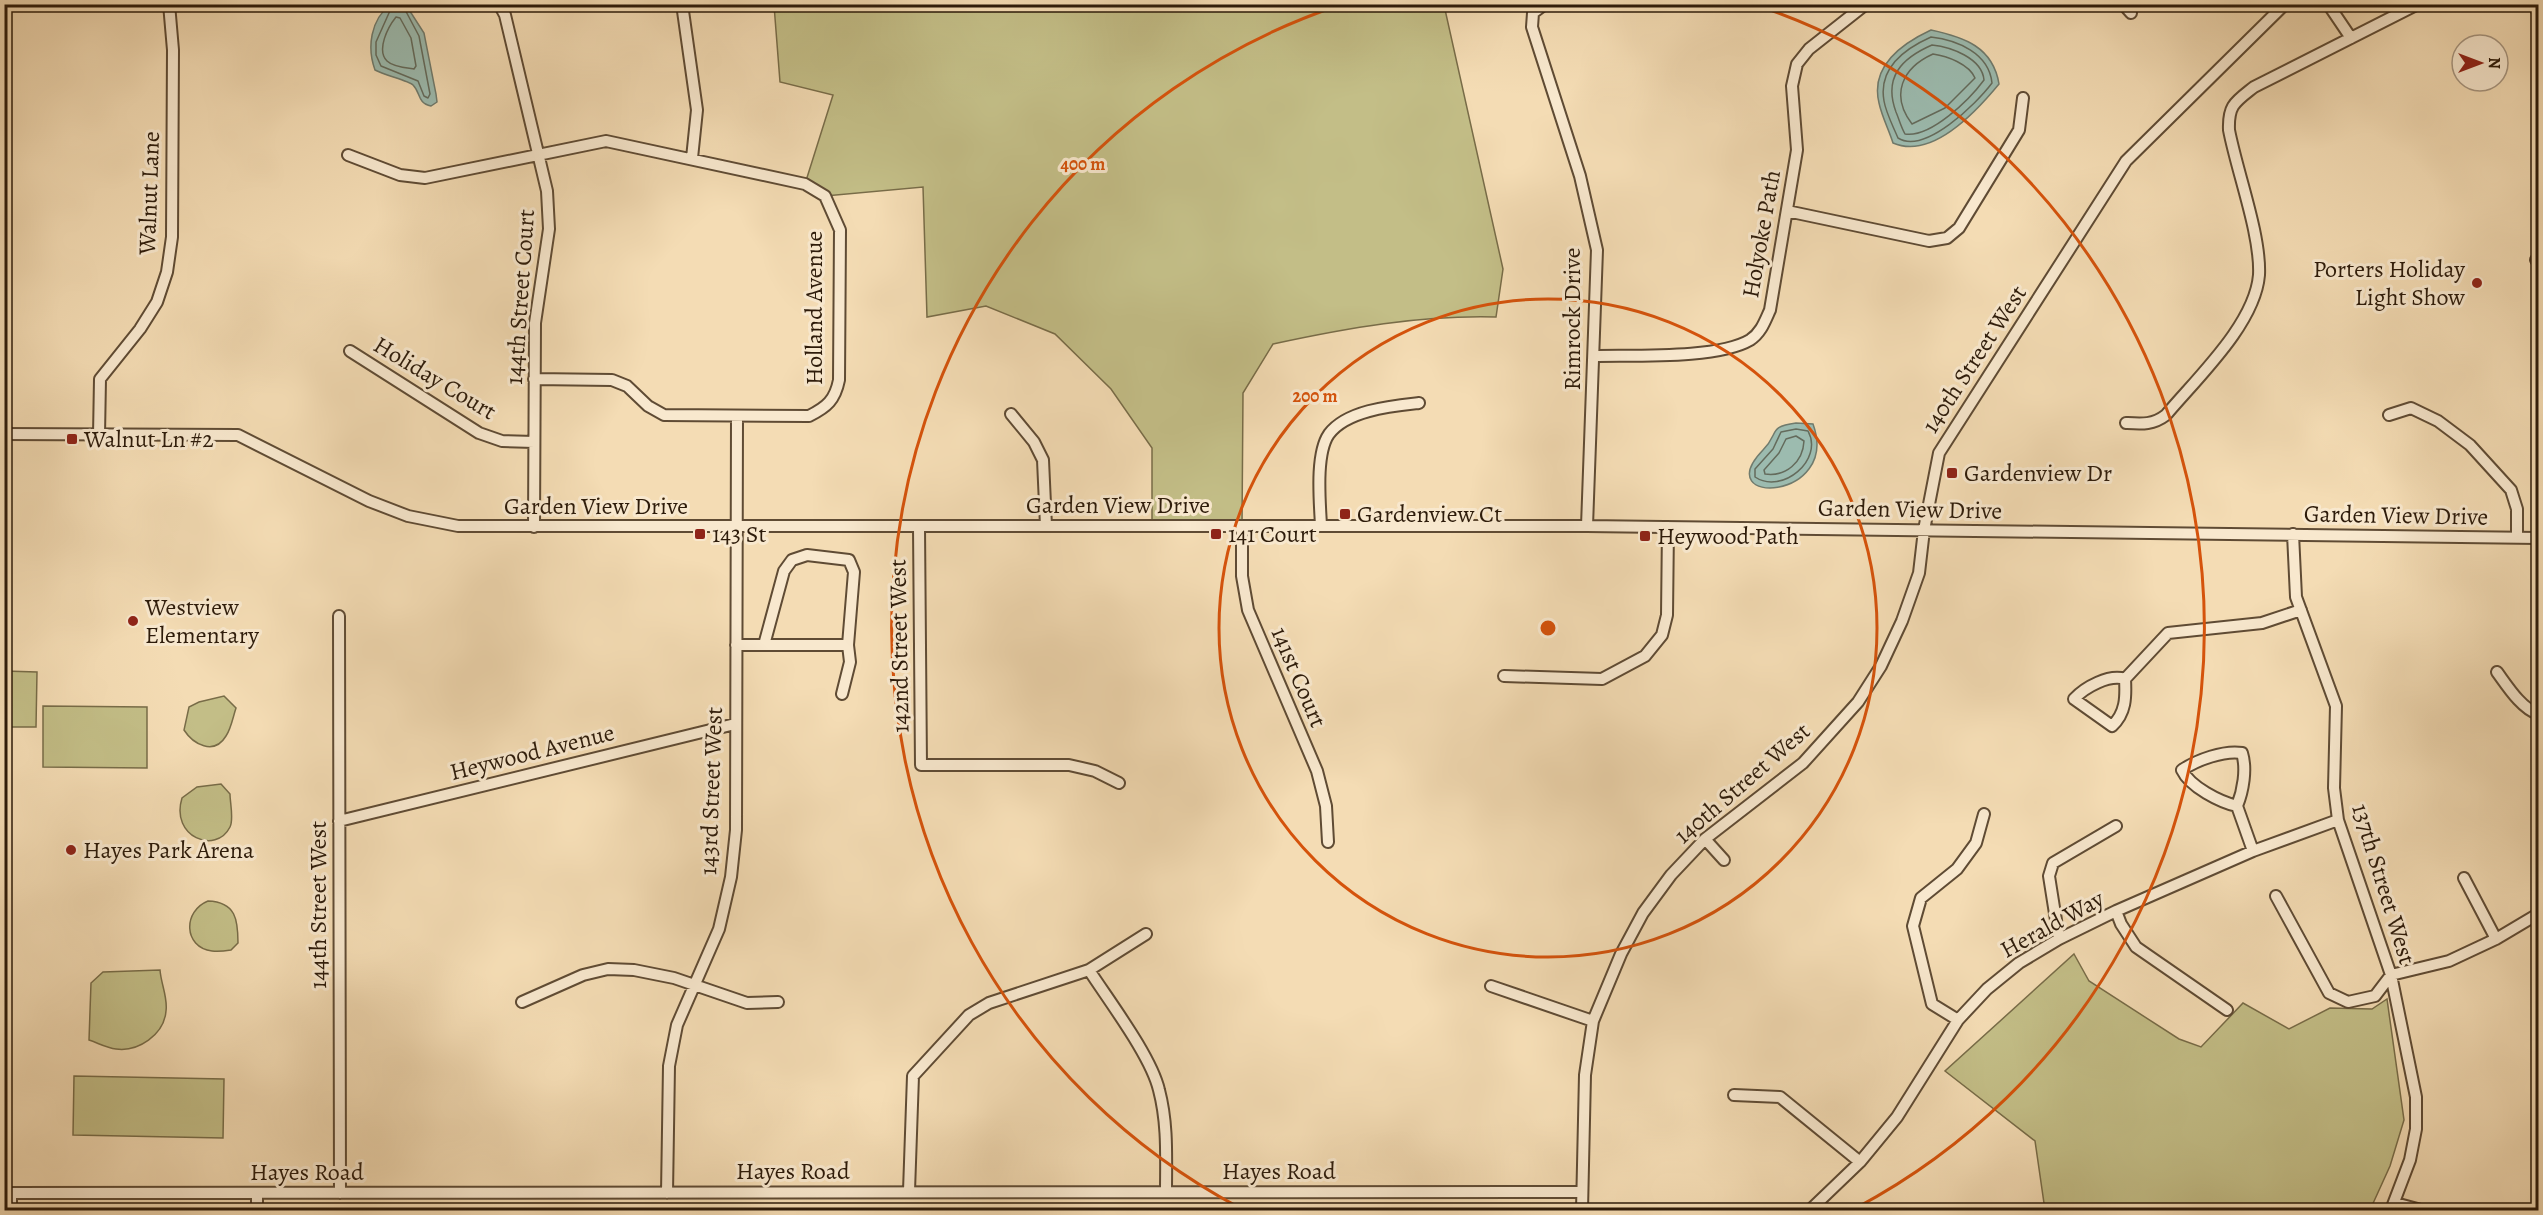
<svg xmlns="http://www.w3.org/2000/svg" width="2543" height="1215" font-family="Alegreya,serif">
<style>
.green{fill:#c3be87;stroke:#786c48;stroke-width:1.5}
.water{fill:#9cbbaf;stroke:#707b6d;stroke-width:1.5}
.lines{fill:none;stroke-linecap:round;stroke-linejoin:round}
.shore{stroke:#646b5c;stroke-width:1.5}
.minor-casing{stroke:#5f4b34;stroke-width:14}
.minor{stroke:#f8e8ce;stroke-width:10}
.ring{fill:none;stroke:#d5530c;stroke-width:3}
.poi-dot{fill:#8f2418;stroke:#f8e8ce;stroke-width:2}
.labels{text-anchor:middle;stroke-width:6;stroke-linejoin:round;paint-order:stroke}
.street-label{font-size:24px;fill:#2d1b0a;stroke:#f8e8ce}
.poi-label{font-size:24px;fill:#2d1b0a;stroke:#f8e8ce;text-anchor:start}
.centre{fill:#d5530c;stroke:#f8e8ce;stroke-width:3}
.ring-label{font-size:18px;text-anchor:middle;font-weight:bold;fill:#d5530c;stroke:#f8e8ce;stroke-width:6;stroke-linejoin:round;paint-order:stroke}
</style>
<rect width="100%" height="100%" fill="#f4dcb4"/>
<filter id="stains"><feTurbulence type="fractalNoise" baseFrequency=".00333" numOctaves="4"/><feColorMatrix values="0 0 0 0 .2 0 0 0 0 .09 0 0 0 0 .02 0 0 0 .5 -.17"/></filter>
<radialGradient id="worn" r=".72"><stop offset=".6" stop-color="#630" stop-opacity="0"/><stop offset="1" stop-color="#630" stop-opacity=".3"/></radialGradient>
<path class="green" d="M774,5H1444L1503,269L1496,317C1420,315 1347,328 1273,344L1243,393L1242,526H1152V448L1111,389L1055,334L986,306L927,317L923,187L825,196L805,184L833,95L780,82Z
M4,671L37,672L36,727H5Z
M224,696L236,708C233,717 231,729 226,736C214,756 193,744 184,730L189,707L199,702Z
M43,706L147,707V768L43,767Z
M221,784L230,794C230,803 234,819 230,827C216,855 170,837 182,798L197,787Z
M208,901C236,902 238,920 238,943L231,950C225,951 218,952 212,951C183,947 183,911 208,901Z
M2074,954L2089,981L2179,1039L2201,1047L2243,1003L2289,1029L2330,1008L2372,1009L2387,999L2404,1120L2390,1166L2370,1210H2045L2035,1141L1945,1071Z
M160,970C161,984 168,998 166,1011C164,1035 138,1052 116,1049C107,1048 98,1043 89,1040L91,983L103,972Z
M74,1076L224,1079L223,1138L73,1135Z"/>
<path class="water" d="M391,4L406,5L424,33L436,94L437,102L431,106C417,103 421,93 413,85C409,81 384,75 375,70C367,48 370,20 391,4Z
M1931,30C1964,37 1993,47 1999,84C1976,112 1932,160 1893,143C1889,130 1882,117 1879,103C1870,66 1901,44 1931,30Z
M1796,423L1813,424C1841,501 1708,507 1763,450C1780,433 1767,427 1796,423Z"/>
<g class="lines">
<path class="shore" d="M393,4L376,42V55L381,66L418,81L424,96L428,98L430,94L419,36L402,4
M396,17L400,18L411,38L416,66L414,69C407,68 393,67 387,61C376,50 388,27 396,17Z
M1931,37C1957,40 1989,53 1992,83C1977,103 1925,155 1898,138C1893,126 1886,113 1884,101C1878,68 1904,49 1931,37Z
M1932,45C1951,47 1982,58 1984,80C1970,99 1931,138 1905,134C1901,127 1899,119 1896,112C1883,77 1902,58 1932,45Z
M1933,54C1947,56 1969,64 1975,78L1945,108L1912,124C1890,95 1902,68 1933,54Z
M1796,429L1808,431C1824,460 1782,495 1755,477V469L1773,449L1781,432Z
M1796,436L1804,441C1803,462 1786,477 1765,474L1764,470L1779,453L1786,439Z"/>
<g class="minor-casing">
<path id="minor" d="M499,4L505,15L547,191L549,229L535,323L534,527
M682,4L697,110L692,158
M1545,4L1533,13L1532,27L1580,176L1597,250L1587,526
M2123,4L2131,13
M2328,4L2351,38
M2534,4L2538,13
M348,155L400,175L425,178L606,141L805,184L825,196L840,230L839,380C835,400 827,407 809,416L664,415L648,406L627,386L612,380L534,379
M1787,211L1929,241L1947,238L1959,228L2019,130L2023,98
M2536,260L2538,257
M350,351L479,433L502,441L534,442
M1594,356C1634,355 1718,359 1750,340C1761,333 1765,321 1770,310L1797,150L1792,86L1797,64L1809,49L1866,4
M1011,414L1034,442L1043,460L1046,526
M2389,415L2411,408L2438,421L2470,445L2511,490L2517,509V537
M2126,423C2142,424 2153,425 2166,415C2197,378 2255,324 2259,275C2261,235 2237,172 2229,130C2228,105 2235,102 2254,87L2418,4
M4,434L238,435L369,501L408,516L458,526H1587L2538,538
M99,435L100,379L140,329L157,302L167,272L172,237L173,50L169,4
M1242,526V576L1248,610L1317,771L1326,806L1328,842
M1321,526C1320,503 1315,454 1329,434C1347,410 1392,406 1419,403
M919,527L921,765H1069L1095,771L1119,783
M2293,534L2296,597L2336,706L2334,788L2338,820L2391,975L2416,1097V1129L2410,1160L2391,1210
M339,616L340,1193
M736,645H848
M764,645L784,571L792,560L807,555L849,560L854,572L848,645L850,662L842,694
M2497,672C2508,687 2521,708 2538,714
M1504,676L1602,679L1645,656L1662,635L1667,615L1668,527
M2125,679C2109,674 2085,687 2074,699L2112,726C2126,713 2126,697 2125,679L2168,633L2262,623L2301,610
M2237,806C2220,802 2190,787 2182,770C2197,760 2224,750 2242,753C2247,769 2243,791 2237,806L2253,851
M339,821L735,724
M1705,839L1724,860
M2464,878L2496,939
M2276,896L2329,993L2348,1002L2375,996L2391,975L2449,961L2496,939L2538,914
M2116,911L2121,924L2136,947L2227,1010
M2059,939L2049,876L2053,863L2116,826
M1089,970C1109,1001 1151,1056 1159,1090C1168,1124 1166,1158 1166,1192
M1491,986L1593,1021
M522,1002L583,975L608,969L634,970L674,978L747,1003L778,1002
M1958,1020L1932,1004L1913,926L1921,898L1957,869L1976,843L1984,814
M1734,1095L1780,1097L1860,1162
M909,1191L913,1076L969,1015L989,1003L1089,970L1146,934
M4,1193L1582,1192
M11,1193V1210
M257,1193V1210
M667,1193L669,1066L677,1025L719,929L731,877L736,830L737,417
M2395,1203L2421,1210
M1582,1210L1585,1075L1593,1021L1621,954L1643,913L1671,875L1705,839L1803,763L1858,702L1881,666L1902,621L1919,573L1924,530L1939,453L2126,161L2285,4
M1810,1210L1860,1162L1897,1117L1958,1020L1987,989L2019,963L2059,939L2116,911L2253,851L2338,820"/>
</g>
<use href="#minor" class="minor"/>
</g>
<g class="ring">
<circle cx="1548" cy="628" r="329"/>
<path d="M1240 1208A657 657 0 0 1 1340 5M1756 5A657 657 0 0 1 1856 1208"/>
</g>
<g class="poi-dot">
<circle cx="2477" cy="283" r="6"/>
<rect x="66" y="433" width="12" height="12" rx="3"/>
<rect x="1946" y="467" width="12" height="12" rx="3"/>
<rect x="1339" y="508" width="12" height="12" rx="3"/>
<rect x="694" y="528" width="12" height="12" rx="3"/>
<rect x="1210" y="528" width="12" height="12" rx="3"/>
<rect x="1639" y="530" width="12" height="12" rx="3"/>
<circle cx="133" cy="621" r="6"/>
<circle cx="71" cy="850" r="6"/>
</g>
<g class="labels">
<g class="street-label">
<text transform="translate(149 193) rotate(-88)" y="8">Walnut Lane</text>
<text transform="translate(1761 234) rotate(-80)" y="8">Holyoke Path</text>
<text transform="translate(520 297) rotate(-86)" y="8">144th Street Court</text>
<text transform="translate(814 308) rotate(-90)" y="8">Holland Avenue</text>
<text transform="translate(1572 319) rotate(-90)" y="8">Rimrock Drive</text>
<text transform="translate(1974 359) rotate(-57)" y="8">140th Street West</text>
<text transform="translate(435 378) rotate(31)" y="8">Holiday Court</text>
<text x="1118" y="513">Garden View Drive</text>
<text x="596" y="514">Garden View Drive</text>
<text transform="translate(1910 509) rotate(1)" y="8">Garden View Drive</text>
<text transform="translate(2396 515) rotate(1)" y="8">Garden View Drive</text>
<text transform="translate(899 646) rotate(-91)" y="8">142nd Street West</text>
<text transform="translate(1299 677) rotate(67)" y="8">141st Court</text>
<text transform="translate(532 752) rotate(-14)" y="8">Heywood Avenue</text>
<text transform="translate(1742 783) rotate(-41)" y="8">140th Street West</text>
<text transform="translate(711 791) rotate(-88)" y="8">143rd Street West</text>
<text transform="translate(2384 884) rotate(73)" y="8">137th Street West</text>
<text transform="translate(318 905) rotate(-90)" y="8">144th Street West</text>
<text transform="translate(2052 924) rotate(-29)" y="8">Herald Way</text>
<text x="793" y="1179">Hayes Road</text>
<text x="1279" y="1179">Hayes Road</text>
<text x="307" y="1180">Hayes Road</text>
</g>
<g class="poi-label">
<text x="2465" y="277" text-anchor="end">Porters Holiday<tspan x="2465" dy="28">Light Show</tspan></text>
<text x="84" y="447">Walnut Ln #2</text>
<text x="1964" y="481">Gardenview Dr</text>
<text x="1357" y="522">Gardenview Ct</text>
<text x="712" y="542">143 St</text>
<text x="1228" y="542">141 Court</text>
<text x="1657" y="544">Heywood Path</text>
<text x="145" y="615">Westview<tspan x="145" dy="28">Elementary</tspan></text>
<text x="83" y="858">Hayes Park Arena</text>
</g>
</g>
<circle cx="1548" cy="628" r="9" class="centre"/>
<g class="ring-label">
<text x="1083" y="170">400 m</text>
<text x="1315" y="402">200 m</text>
</g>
<rect width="2543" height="1215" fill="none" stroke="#f4dcb4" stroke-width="24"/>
<rect x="6" y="6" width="2531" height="1203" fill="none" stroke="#2d1b0a" stroke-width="3"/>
<rect x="12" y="12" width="2519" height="1191" fill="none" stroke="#2d1b0a" stroke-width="1.5"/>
<g transform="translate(2480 63) rotate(90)"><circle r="28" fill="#f8e8ce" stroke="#a79680" stroke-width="1.5"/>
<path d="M0-4.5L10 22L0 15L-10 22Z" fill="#8f2418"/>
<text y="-9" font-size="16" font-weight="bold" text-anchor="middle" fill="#2d1b0a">N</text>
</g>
<rect width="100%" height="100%" filter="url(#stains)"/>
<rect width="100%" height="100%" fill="url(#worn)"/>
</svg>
